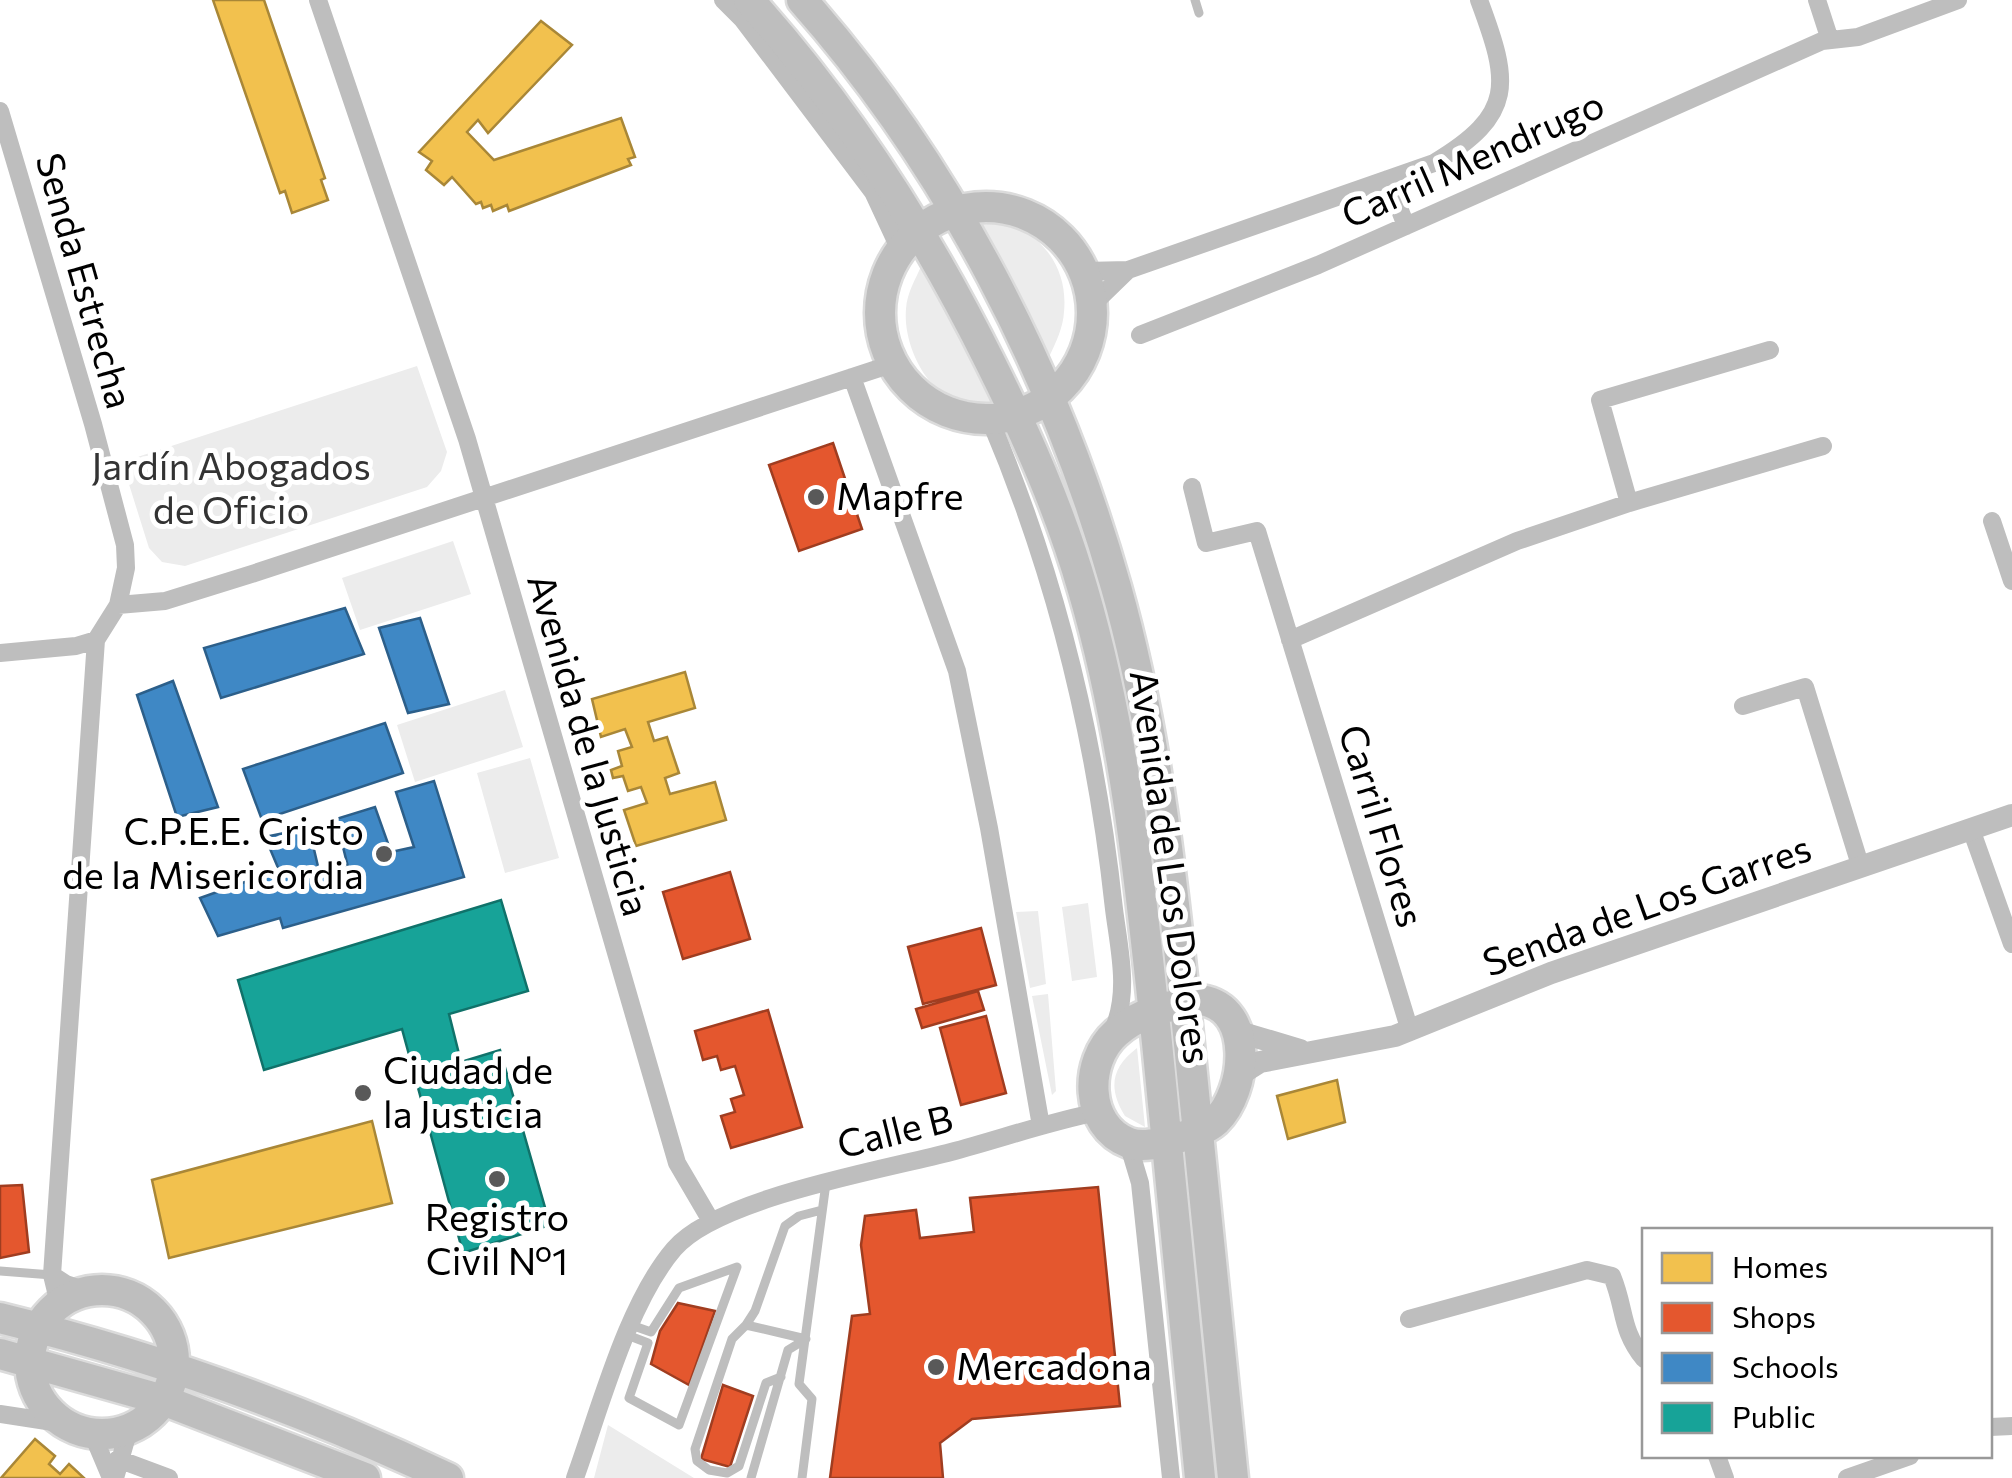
<svg xmlns="http://www.w3.org/2000/svg" width="2012" height="1478" font-family="Commissioner,sans-serif">
<style>
.green{fill:#ececec}
.homes{fill:#f2c14e;stroke:#a98737;stroke-width:2.5}
.shops{fill:#e4572e;stroke:#a03d20;stroke-width:2.5}
.schools{fill:#3f88c5;stroke:#2c5f8a;stroke-width:2.5}
.public{fill:#17a398;stroke:#10726a;stroke-width:2.5}
.lines{fill:none;stroke-linecap:round;stroke-linejoin:round}
.primary-casing{stroke:#dbdbdb;stroke-width:35}
.service{stroke:#bebebe;stroke-width:9}
.minor{stroke:#bebebe;stroke-width:18}
.tertiary{stroke:#bebebe;stroke-width:22}
.primary{stroke:#bebebe;stroke-width:30}
.poi-dot{fill:#595959;stroke:#fff;stroke-width:4}
.labels{text-anchor:middle;stroke-width:10;stroke-linejoin:round;paint-order:stroke}
.street-label{font-size:38px;fill:#000;stroke:#fff}
.park-label{font-size:38px;fill:#333;stroke:#fff}
.poi-label{font-size:38px;fill:#000;stroke:#fff;text-anchor:start}
</style>
<rect width="100%" height="100%" fill="#fff"/>
<path class="green" d="M986,220C1034,223 1069,262 1064,312C1063,328 1056,342 1049,357L979,223Z
M922,264L994,405C941,421 902,354 906,309C907,292 916,279 922,264Z
M417,366L447,452L441,471L427,487L185,566L162,562L149,548L122,462Z
M453,541L471,594L360,630L342,578Z
M505,690L523,747L415,782L397,725Z
M530,758L559,858L505,873L477,773Z
M1088,903L1097,977L1072,981L1062,907Z
M1038,911L1046,984L1030,988L1016,912Z
M1048,994L1056,1091L1052,1095L1032,996Z
M1137,1048L1145,1127L1125,1116C1108,1088 1111,1068 1137,1048Z
M608,1425L694,1478H594Z"/>
<path class="homes" d="M213,0H264L325,178L321,180L328,200L292,213L285,191L280,193Z
M541,21L572,45L488,133L478,120L467,132L494,160L621,118L635,157L628,159L631,165L509,211L507,205L493,211L491,205L483,208L481,202L476,204L452,177L444,185L426,170L432,161L419,152Z
M685,672L695,708L648,722L654,741L667,737L679,773L665,778L670,794L715,782L726,820L636,846L624,810L647,803L641,787L628,791L623,776L613,778L611,770L622,766L618,751L632,747L625,729L601,737L592,699Z
M1337,1080L1345,1122L1288,1139L1277,1096Z
M372,1121L392,1203L169,1258L152,1180Z
M35,1439L55,1456L49,1464L60,1474L69,1464L84,1478H1Z"/>
<path class="shops" d="M833,443L862,529L799,551L769,465Z
M730,872L750,939L683,959L663,892Z
M981,928L996,985L923,1004L908,947Z
M978,991L984,1010L922,1028L916,1009Z
M768,1010L802,1127L731,1148L721,1116L735,1112L731,1099L744,1095L735,1066L721,1070L717,1056L703,1060L695,1031Z
M986,1016L1006,1093L961,1105L940,1028Z
M22,1185L29,1252L0,1258V1186Z
M1098,1187L1120,1406L972,1419L940,1443L943,1478H830L852,1316L870,1314L861,1245L865,1216L916,1210L920,1238L974,1232L970,1198Z
M678,1303L715,1311L689,1385L651,1364L660,1331Z
M723,1385L753,1396L730,1467L701,1459Z"/>
<path class="schools" d="M345,608L364,654L221,698L204,648Z
M420,618L449,704L408,713L379,628Z
M173,681L218,807L177,817L137,695Z
M385,723L403,773L262,820L243,769Z
M434,781L464,877L283,928L280,918L218,936L200,898L279,870L265,837L309,828L320,875L348,867L336,819L375,807L391,852L414,847L396,792Z"/>
<path class="public" d="M501,900L528,991L449,1014L461,1062L500,1050L550,1225L463,1253L402,1029L264,1070L238,980Z"/>
<g class="lines">
<g class="primary-casing">
<path id="primary" d="M749,0C847,109 925,231 990,362C1027,436 1060,510 1083,590C1126,737 1141,891 1157,1043C1171,1188 1185,1333 1200,1478
M802,0C949,166 1056,374 1116,587C1159,739 1174,897 1190,1054C1204,1195 1219,1337 1233,1478
M880 313a106 106 0 1 1 212 0a106 106 0 1 1-212 0Z
M1201,1000C1255,1008 1247,1091 1216,1121C1205,1131 1188,1135 1174,1139C1160,1143 1143,1148 1129,1143C1084,1126 1084,1061 1116,1033C1138,1013 1173,1004 1201,1000Z
M30 1362a72 72 0 1 1 144 0a72 72 0 1 1-144 0Z
M0,1318C155,1356 304,1410 448,1478
M0,1354L163,1400L365,1478"/>
</g>
<path class="service" d="M1195,0L1199,13
M0,1271L52,1275
M746,1325L732,1339L695,1449L697,1461L709,1470L727,1473L739,1466L766,1383L781,1377
M627,1335L648,1343L629,1398L679,1425L737,1267L679,1288L651,1332L631,1325
M806,1339L746,1325L755,1311L785,1226L799,1216L822,1210
M751,1478L788,1350L806,1339
M802,1478L812,1399L799,1384L826,1183"/>
<path class="minor" d="M318,0L467,439L677,1163L711,1221
M723,0L743,20L873,192L900,250
M1817,0L1830,40
M0,111L93,424L125,545L126,568L118,605L96,640
M1388,179L1406,226
M1085,271L1128,270L1434,163C1516,114 1510,83 1479,0
M1093,304L1128,270
M1140,335L1318,265L1822,41L1858,37L1958,0
M852,377L957,671L989,828L1041,1126
M990,420C1056,575 1096,741 1114,909C1119,949 1130,992 1113,1030
M1192,487L1206,543L1257,531L1410,1031
M1629,503L1600,400L1770,350
M1992,521L2012,581
M118,605L165,601L255,573L892,364
M1290,640L1517,541L1629,503L1823,446
M0,653L76,646L96,640
M1743,706L1805,687L1861,868
M1971,829L2012,944
M1128,1143L1140,1183L1171,1478
M52,1275L66,1284L87,1291
M59,1304L52,1275L96,640
M1409,1319L1587,1270L1612,1276C1626,1310 1620,1329 1644,1359
M0,1414L66,1424
M1990,1427L2012,1426
M92,1433L111,1478
M1717,1456L1725,1478
M118,1459L169,1478
M115,1478L129,1429
M575,1478C600,1409 627,1304 674,1249C717,1198 883,1170 951,1152C1000,1139 1048,1122 1098,1112
M1847,1478L1910,1456"/>
<path class="tertiary" d="M1236,1031L1300,1050
M1241,1074L1260,1062L1395,1036L1551,973L2012,815"/>
<use href="#primary" class="primary"/>
</g>
<g class="poi-dot">
<circle cx="816" cy="497" r="10"/>
<circle cx="384" cy="854" r="10"/>
<circle cx="363" cy="1093" r="10"/>
<circle cx="497" cy="1179" r="10"/>
<circle cx="936" cy="1367" r="10"/>
</g>
<g class="labels">
<g class="street-label">
<text transform="translate(1473 160) rotate(-24)" y="13">Carril Mendrugo</text>
<text transform="translate(84 281) rotate(74)" y="13">Senda Estrecha</text>
<text transform="translate(588 745) rotate(74)" y="13">Avenida de la Justicia</text>
<text transform="translate(1381 826) rotate(73)" y="13">Carril Flores</text>
<text transform="translate(1170 867) rotate(82)" y="13">Avenida de Los Dolores</text>
<text transform="translate(1647 906) rotate(-20)" y="13">Senda de Los Garres</text>
<text transform="translate(895 1132) rotate(-14)" y="13">Calle B</text>
</g>
<g class="park-label">
<text x="231" y="480">Jardín Abogados<tspan x="231" dy="44">de Oficio</tspan></text>
</g>
<g class="poi-label">
<text x="836" y="510">Mapfre</text>
<text x="364" y="845" text-anchor="end">C.P.E.E. Cristo<tspan x="364" dy="44">de la Misericordia</tspan></text>
<text x="383" y="1084">Ciudad de<tspan x="383" dy="44">la Justicia</tspan></text>
<text x="497" y="1231" text-anchor="middle">Registro<tspan x="497" dy="44">Civil Nº1</tspan></text>
<text x="956" y="1380">Mercadona</text>
</g>
</g>
<rect x="1642" y="1228" width="350" height="230" fill="#ffffff" stroke="#999999" stroke-width="2.5"/>
<rect x="1662" y="1253" width="50" height="30" fill="#f2c14e" stroke="#999999" stroke-width="2.5"/>
<text x="1732" y="1278" font-size="30" fill="#000000">Homes</text>
<rect x="1662" y="1303" width="50" height="30" fill="#e4572e" stroke="#999999" stroke-width="2.5"/>
<text x="1732" y="1328" font-size="30" fill="#000000">Shops</text>
<rect x="1662" y="1353" width="50" height="30" fill="#3f88c5" stroke="#999999" stroke-width="2.5"/>
<text x="1732" y="1378" font-size="30" fill="#000000">Schools</text>
<rect x="1662" y="1403" width="50" height="30" fill="#17a398" stroke="#999999" stroke-width="2.5"/>
<text x="1732" y="1428" font-size="30" fill="#000000">Public</text>
</svg>
